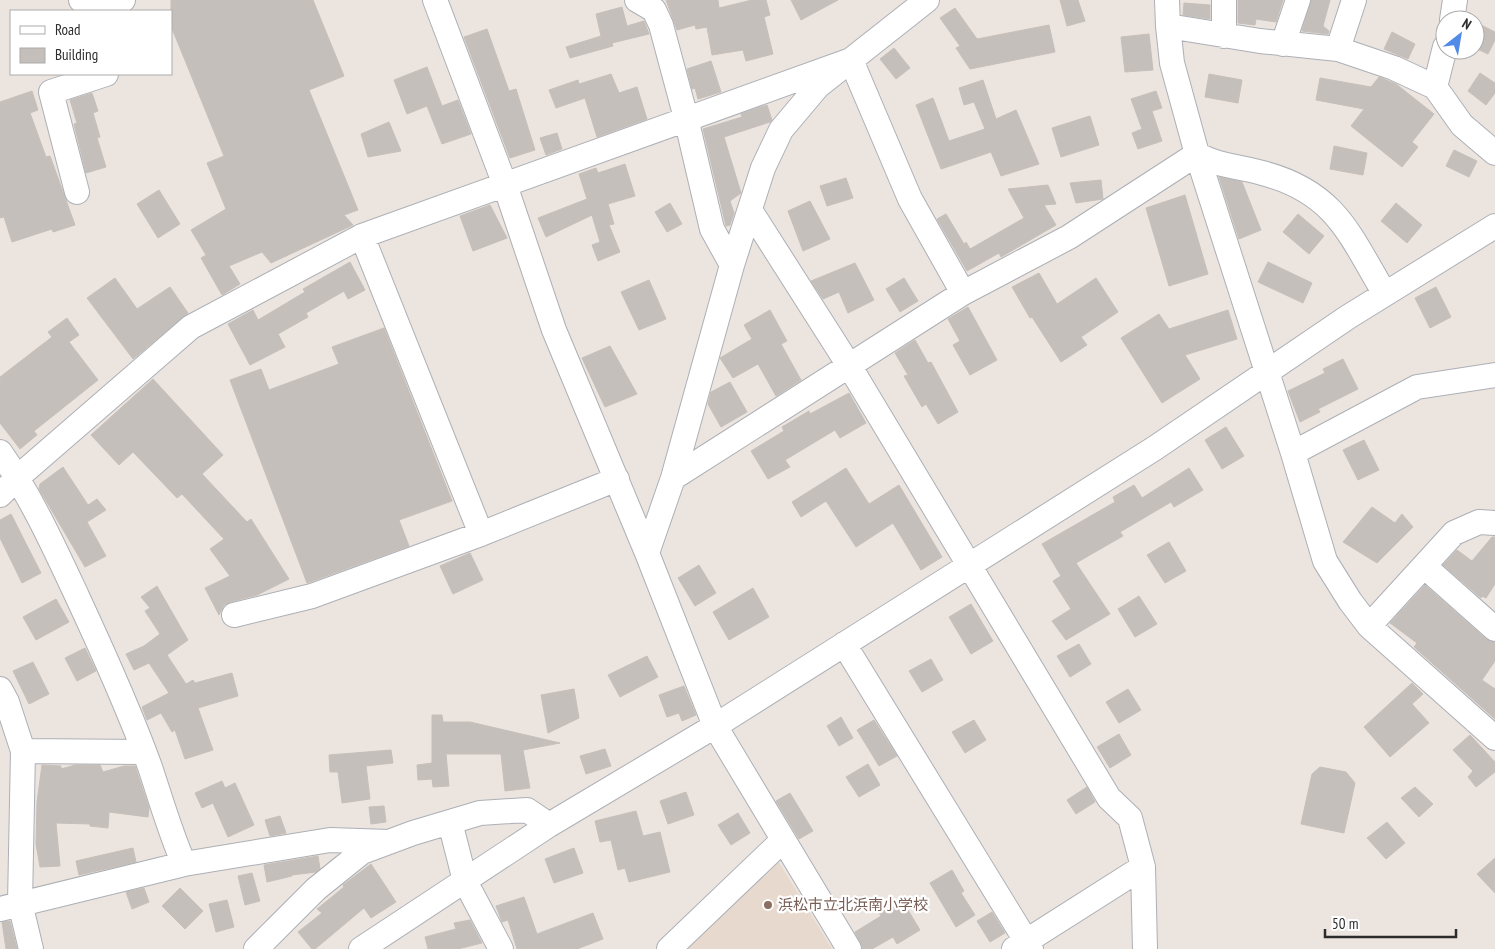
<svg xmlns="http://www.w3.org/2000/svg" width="1495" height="949" font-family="'PT Sans Narrow','Noto Sans JP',sans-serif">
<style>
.education{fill:#e7d9ce}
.building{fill:#c5bfbb;stroke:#c7bfb9}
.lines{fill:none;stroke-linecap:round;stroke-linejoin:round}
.minor-casing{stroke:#acb0b6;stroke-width:26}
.minor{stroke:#fff;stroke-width:24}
.education-dot{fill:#8d6e63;stroke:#fff;stroke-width:2}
.labels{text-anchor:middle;stroke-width:4.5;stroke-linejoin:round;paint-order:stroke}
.education-label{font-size:15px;fill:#785e54;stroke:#fff;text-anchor:start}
</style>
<rect width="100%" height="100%" fill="#ece4df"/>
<path class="education" d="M778,861L832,949H682Z"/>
<path class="building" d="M171,0H313L344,76L309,90L358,210L344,215L353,225L271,263L262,252L229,266L240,284L222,295L201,258L206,255L191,230L226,209L207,163L224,156L171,26Z
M666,0H718L719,8L752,0H766L770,15L764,17L773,54L746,61L743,50L712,55L707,27L696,29L695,25L677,30Z
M791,0H838L801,20Z
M1060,0H1078L1085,21L1067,26Z
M1238,0H1283L1276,22L1256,19L1255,25L1238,23Z
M1311,0H1330L1323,26L1329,31L1328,34L1302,31Z
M1184,3L1210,5V19L1183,15Z
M622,7L627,26L644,21L649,34L612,43L613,46L570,58L566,47L601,36L596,14Z
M955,8L977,39L1049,25L1055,52L970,69L956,48L960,46L940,18Z
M1475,22L1495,32V40L1488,54L1475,48Z
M487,29L509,91L516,89L535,150L510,158L464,37Z
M1392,32L1415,44L1408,59L1384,49Z
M1149,34L1153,70L1125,72L1121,37Z
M894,48L910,68L896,79L880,59Z
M711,61L721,92L698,99L695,88L692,89L687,69Z
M427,67L442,106L458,100L471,134L442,144L427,106L407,114L394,80Z
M1480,73L1495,83V93L1486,105L1468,91Z
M611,74L619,93L637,87L647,119L597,137L585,98L556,108L549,90L578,80L579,84Z
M1209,74L1242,80L1238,103L1205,97Z
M1379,77L1396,84L1434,114L1412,142L1418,147L1402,167L1351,126L1364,109L1316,100L1320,78L1371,87Z
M983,80L996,119L1016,110L1039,164L1001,176L991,152L941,169L916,105L933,98L949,141L985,129L974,102L964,105L959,88Z
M32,91L38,110L30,113L46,157L50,156L75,225L53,232L52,229L12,242L4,217L0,218V102Z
M1156,91L1162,108L1152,111L1162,141L1138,149L1132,133L1142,129L1131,99Z
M92,93L98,111L93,113L100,137L97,138L106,167L86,173L74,124L77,123L70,100Z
M767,105L772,120L770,122L724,137L741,193L730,201L734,213L730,225L726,226L703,129L742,117L741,114Z
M1090,116L1099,145L1061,157L1052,128Z
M389,122L401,151L368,157L361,134Z
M557,133L562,149L546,155L540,138Z
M1334,146L1367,153L1363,175L1330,169Z
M1454,150L1477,161L1469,177L1446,166Z
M625,164L635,196L608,204L614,224L609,225L620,252L598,261L592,245L600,242L592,215L546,237L538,218L587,199L579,174L596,168L598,173Z
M1219,177L1242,182L1261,230L1239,239Z
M846,178L853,198L827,206L820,186Z
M1101,180L1103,199L1076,203L1070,183Z
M1048,185L1056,204L1044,205L1056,225L1001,257L999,253L967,271L937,219L946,214L964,244L966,242L970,249L1024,218L1008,189Z
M159,190L180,224L158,238L137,204Z
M1185,195L1208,274L1169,286L1146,208Z
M810,201L830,239L803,251L788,211Z
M670,203L682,224L667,232L655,212Z
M1396,203L1422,225L1407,243L1381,221Z
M490,205L507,238L473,251L460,216Z
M1298,214L1324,236L1309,254L1283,232Z
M350,262L365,290L348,299L344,291L306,313L308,317L278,334L285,347L250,365L228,324L253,310L258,320L305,292L303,289Z
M1268,262L1312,283L1303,303L1258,282Z
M855,263L874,300L848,313L839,292L823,299L811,281Z
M1039,273L1057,304L1096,278L1118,312L1081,337L1087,345L1061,362L1032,317L1030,318L1012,287Z
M115,278L137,309L170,287L188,313L133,359L87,298Z
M904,278L918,301L900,312L886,289Z
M649,280L666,319L639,330L621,292Z
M1436,287L1451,317L1430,328L1415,298Z
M968,307L997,360L970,375L953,345L960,341L948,319Z
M770,310L787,341L781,344L801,380L776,396L758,364L733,378L720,358L752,339L744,325Z
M1228,310L1237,339L1185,355L1200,379L1162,403L1121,338L1159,314L1169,329Z
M67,318L79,335L69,342L98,380L34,431L37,435L20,449L0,423V377L52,337L48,332Z
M384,328L452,501L399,520L409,546L307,583L230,380L261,369L269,390L339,364L332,347Z
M915,340L928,363L931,362L958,412L938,424L926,404L922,407L904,376L908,375L895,353Z
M610,346L637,394L605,407L582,358Z
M1343,359L1358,389L1318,409L1320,412L1300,422L1288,391L1325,373L1323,369Z
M153,379L223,455L202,474L247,522L251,519L289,579L257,595L230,602L224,605L219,615L205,588L230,576L210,549L224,539L182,494L177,498L133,452L119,465L91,435Z
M730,382L747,412L721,427L708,404L711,392Z
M849,393L866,423L840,438L835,430L785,460L790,467L768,479L751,451L784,431L782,427L809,411L810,414Z
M1226,427L1244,456L1222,469L1205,440Z
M1364,440L1379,470L1358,480L1343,450Z
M63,467L88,505L97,499L106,510L87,522L106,556L85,567L39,489L40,484Z
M846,468L869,504L899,485L942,557L921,570L893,523L856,547L826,501L801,517L792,502Z
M1189,468L1203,490L1174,507L1171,502L1120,532L1123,536L1076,563L1110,614L1066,640L1052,621L1071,609L1053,581L1061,576L1042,544L1115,502L1113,497L1134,485L1142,498Z
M1372,507L1395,523L1402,514L1413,527L1377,563L1343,542Z
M11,514L41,573L22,583L0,538V520Z
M1492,537H1495V584L1486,598L1482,596L1481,598L1443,565L1457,550L1472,561Z
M1169,542L1186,571L1165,583L1147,555Z
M470,553L483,580L453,594L440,566Z
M699,565L716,593L695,606L678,578Z
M1425,585L1486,639L1495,642V661L1482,680L1495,689V719L1414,647L1417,643L1390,623Z
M157,586L188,640L167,655L186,684L193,680L195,683L232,673L238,696L198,708L213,750L185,759L175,730L172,732L161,713L147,720L142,707L169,693L149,663L134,670L126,654L144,646L160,634L145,611L150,608L141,597Z
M753,588L769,617L729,640L713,612Z
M1139,596L1157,624L1135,637L1118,609Z
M56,599L69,622L36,640L23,617Z
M971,604L993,641L971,654L949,617Z
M1079,644L1091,664L1070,677L1057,656Z
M85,648L96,671L77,681L65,658Z
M647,656L658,677L620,697L608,675Z
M931,659L943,680L922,692L909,671Z
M33,662L49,694L29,704L13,671Z
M1412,683L1423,694L1412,704L1429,723L1390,757L1364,727Z
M684,686L696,715L682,721L679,713L667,717L659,695Z
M574,689L579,718L548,733L541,695Z
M1128,689L1141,710L1119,723L1106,702Z
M432,715H442L443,722H470L560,743L523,750L530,788L505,791L501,754H446L449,786L433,787L432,779L418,780L417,765L432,763Z
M841,717L853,738L839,746L827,726Z
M874,720L897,756L879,766L857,730Z
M974,720L986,740L965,753L952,732Z
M1119,734L1131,755L1110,768L1097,747Z
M1470,735L1495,762V772L1476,787L1468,777L1473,771L1453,750Z
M605,749L611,766L586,774L580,756Z
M391,750L393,763L366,766L370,799L342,803L338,772H330L329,755Z
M868,764L880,785L859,797L846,777Z
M42,765L61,766V769L75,765H100L103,772L124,766H135L149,808L148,817L109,812L108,828L90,826V824L56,823L60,866L40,867L36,844L37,802Z
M1320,767L1346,772L1355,783L1344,833L1301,824L1312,774Z
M222,781L225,788L235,783L254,825L228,837L213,803L202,808L195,793Z
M1087,787L1095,802L1076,814L1067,800Z
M1415,787L1433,804L1419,817L1401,798Z
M686,792L694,815L668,824L660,801Z
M790,793L813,831L799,839L776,801Z
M384,806L386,822L371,824L369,807Z
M636,811L643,836L660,832L670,872L629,882L625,868L618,870L611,840L600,842L595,821Z
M738,813L750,833L731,845L718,825Z
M280,816L286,833L270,836L265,820Z
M1387,822L1405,843L1386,859L1367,838Z
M133,848L136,862L79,875L76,861Z
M574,848L583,873L554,883L545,859Z
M318,856L320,869L316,872L292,875V876L267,882L264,865Z
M1495,858V893L1477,874Z
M371,864L396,902L371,918L364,908L315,949H312L298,932L322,913L317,909L344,887L343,885Z
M952,870L964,891L961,893L975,915L956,927L930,883Z
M252,873L260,901L245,905L238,876Z
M144,888L149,902L132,909L126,892Z
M180,888L203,911L185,929L162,906Z
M524,897L537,934L593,913L603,939L577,949H517L508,920L502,922L496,906Z
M227,900L234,927L216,932L209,904Z
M902,900L920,930L897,944L893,937L872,949H863L855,932L881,916L879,913Z
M992,912L1005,933L990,942L977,921Z
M470,920L482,943L458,949H428L425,937L456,929L454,923Z
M10,921L17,949H6L2,922Z"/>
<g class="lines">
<g class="minor-casing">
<path id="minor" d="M81,0L93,10L123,0
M435,0L505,185L554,330L647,553L715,726L849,949
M637,0L654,10L661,25L686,118L712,229L732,265
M1167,0L1168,26L1172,63L1197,154L1293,453L1325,561L1350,601L1369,626L1495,738
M1452,20L1455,0
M1168,26L1260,41L1338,49L1394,68L1435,87L1462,125L1495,153
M1224,36V0
M1283,44L1298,0
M1338,49L1354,0
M851,60L910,199L963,293
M1435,87L1445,47
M77,192L51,92L106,74
M750,210L850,367L1109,798L1130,818L1143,867L1145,949
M362,236L481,534
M0,452C31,496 54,547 77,596C103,652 129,709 150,767C161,800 170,832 184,864
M1293,453L1417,387L1495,375
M673,478L963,293L1069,237L1197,154C1216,166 1244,167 1266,174C1337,194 1350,236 1385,294
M0,495L18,477L191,327L362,236L851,60
M647,553L673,478L732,265L763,168L781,130L818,86L927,0
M1424,566L1495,629
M234,615L312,596L481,534L617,479
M1369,626L1454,533L1479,522L1495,523
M844,644L1031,949
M0,689L7,702L23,751L20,903L31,949
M23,751L144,752
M450,822L465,881L501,949
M0,909L184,864L330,840L389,842
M256,949L316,889L362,852L413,833L480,813L527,810L549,825
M361,949L549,825L715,726L1155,448L1348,317L1495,226
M669,949L782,841
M1014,949L1143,867"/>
</g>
<use href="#minor" class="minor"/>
</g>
<circle class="education-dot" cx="768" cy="905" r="5"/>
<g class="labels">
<g class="education-label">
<text x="778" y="910">浜松市立北浜南小学校</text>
</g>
</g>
<rect x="10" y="10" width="162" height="65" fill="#ffffff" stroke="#ababab"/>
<rect x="20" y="26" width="25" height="8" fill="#ffffff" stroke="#ababab"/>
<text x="55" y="35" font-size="15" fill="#2c2c2c">Road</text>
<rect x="20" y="48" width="25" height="15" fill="#c5bfbb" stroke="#ababab"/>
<text x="55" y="60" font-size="15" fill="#2c2c2c">Building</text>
<g transform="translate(1460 35) rotate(31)"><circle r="24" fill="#ffffff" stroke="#ababab"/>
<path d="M0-4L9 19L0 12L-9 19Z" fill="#518be7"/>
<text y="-8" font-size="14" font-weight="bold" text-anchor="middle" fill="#2c2c2c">N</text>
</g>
<path d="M1325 929v8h131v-8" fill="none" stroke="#2c2c2c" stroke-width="2.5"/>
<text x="1332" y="929" font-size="15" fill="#2c2c2c" stroke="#ffffff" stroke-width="4" paint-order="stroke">50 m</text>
</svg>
